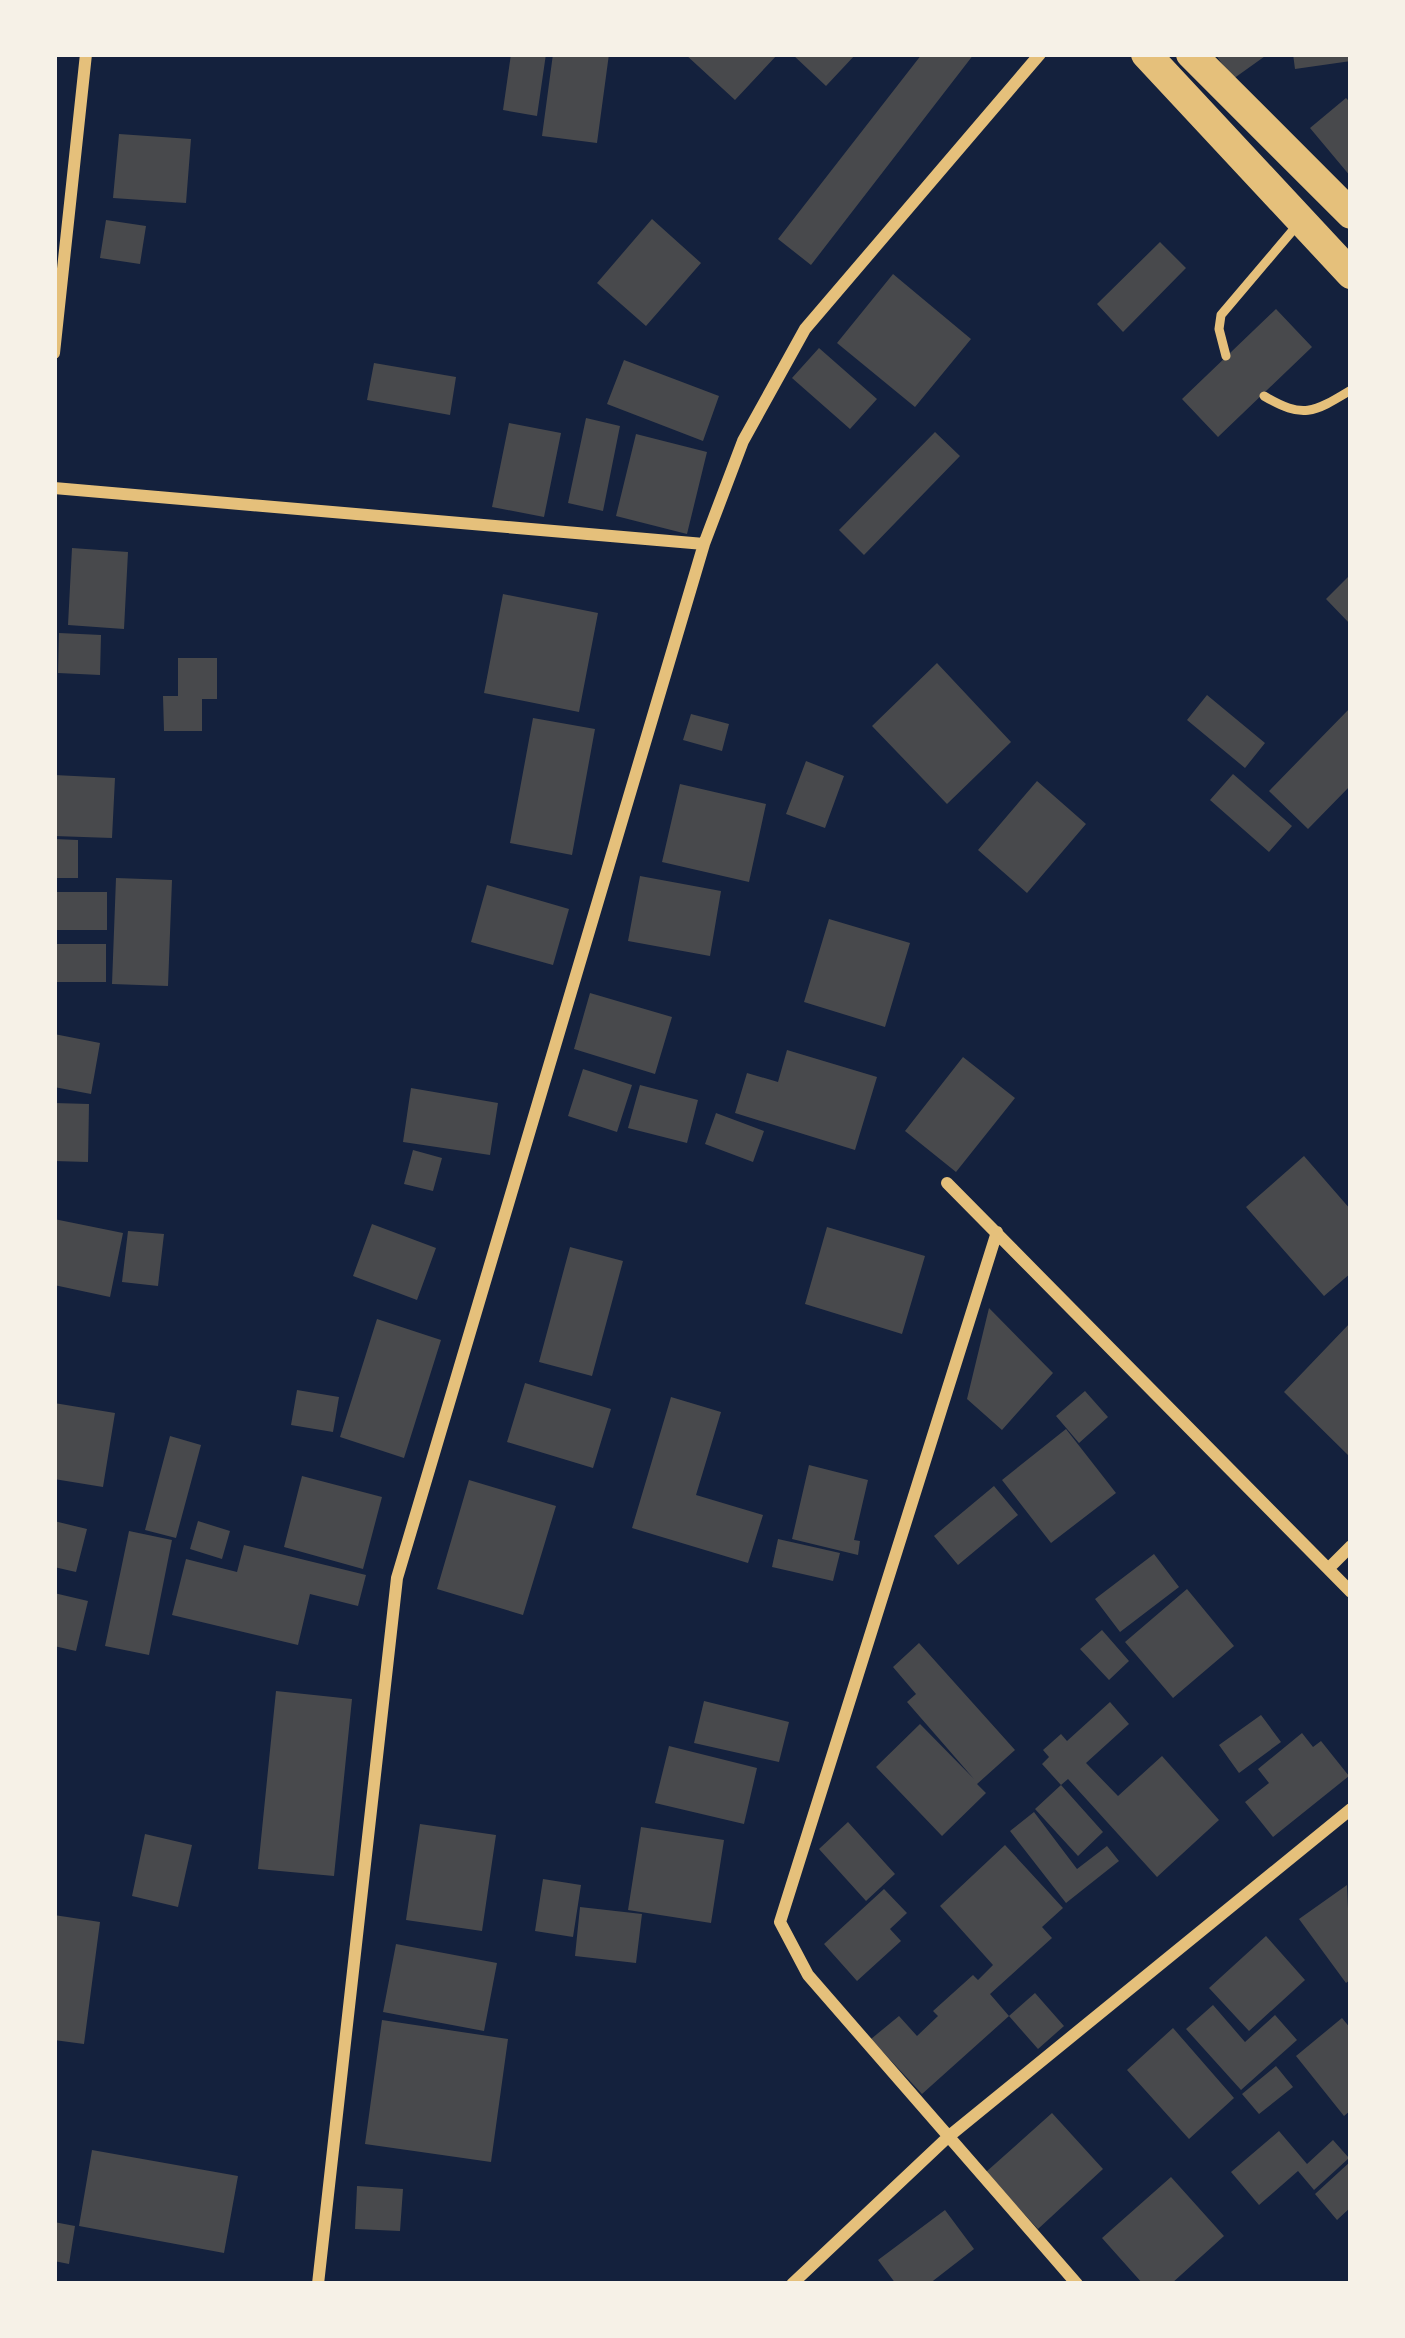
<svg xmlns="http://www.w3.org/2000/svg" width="1405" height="2338" font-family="'Roboto Serif',serif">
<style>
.building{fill:#48494c}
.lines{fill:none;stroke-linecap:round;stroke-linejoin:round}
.service{stroke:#e5c07b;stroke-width:9}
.minor{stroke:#e5c07b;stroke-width:12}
.primary{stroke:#e5c07b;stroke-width:30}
</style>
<rect width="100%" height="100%" fill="#14213d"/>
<path class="building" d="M511,54H546L537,116L503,110Z
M553,54H609L597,143L542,136Z
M685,54H778L735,100Z
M792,54H856L826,86Z
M922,54H974L811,265L778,239Z
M1215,54H1268L1233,79Z
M1293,54H1351V61L1295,69Z
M1346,98L1351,103V177L1310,128Z
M119,134L191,139L186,203L113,198Z
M652,219L701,263L646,326L597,283Z
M106,220L146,226L140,264L100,258Z
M1160,242L1186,268L1123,332L1097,304Z
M893,274L971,339L915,407L837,343Z
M1276,309L1312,347L1218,437L1182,399Z
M819,348L877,399L850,429L792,378Z
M624,360L719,396L703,441L607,404Z
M374,363L456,377L450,415L367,400Z
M586,418L620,426L603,511L568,503Z
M509,423L561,433L544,517L492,507Z
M935,432L960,456L864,555L839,530Z
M636,434L707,452L687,534L616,516Z
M72,548L128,552L124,629L68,625Z
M1351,574V625L1326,599Z
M503,594L598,613L579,712L484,693Z
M59,633L101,635L100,675L58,673Z
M178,658H217V699H202V731H164L163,696H178Z
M937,663L1011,742L947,804L872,726Z
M1207,695L1265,743L1245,768L1187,720Z
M1351,707V785L1308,829L1269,791Z
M691,714L729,724L722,751L683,740Z
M533,718L595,729L572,855L510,843Z
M806,761L844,776L825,828L786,814Z
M1233,774L1292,826L1269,852L1210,800Z
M54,775L115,778L112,838L54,836Z
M1037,781L1086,824L1027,893L978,850Z
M680,784L766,804L749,882L662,862Z
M54,839L78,840V878H54Z
M640,876L721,891L710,956L628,941Z
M116,878L172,880L168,986L112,984Z
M487,885L569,909L553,965L471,942Z
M54,892H107V930H54Z
M829,919L910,943L885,1027L804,1002Z
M54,944H106V982H54Z
M590,993L672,1017L655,1074L574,1049Z
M54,1034L100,1043L91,1094L54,1087Z
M787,1050L877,1077L855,1150L735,1113L747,1073L778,1082Z
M963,1057L1015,1098L956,1172L905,1131Z
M583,1069L632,1085L617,1132L568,1116Z
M640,1085L698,1100L687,1143L628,1128Z
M411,1088L498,1103L490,1155L403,1142Z
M54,1103L89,1104L88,1162L54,1161Z
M716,1113L764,1131L753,1162L705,1144Z
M413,1150L442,1158L433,1191L404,1184Z
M1304,1156L1351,1210V1273L1324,1296L1246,1207Z
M54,1219L123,1233L110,1297L54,1285Z
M372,1224L436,1248L417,1300L353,1276Z
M827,1227L925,1256L902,1334L805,1304Z
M128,1231L164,1234L158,1286L122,1282Z
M570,1247L623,1261L592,1376L539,1362Z
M989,1308L1053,1373L1002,1430L967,1399Z
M377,1319L441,1340L404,1458L340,1437Z
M1351,1322V1458L1284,1392Z
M525,1383L611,1409L593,1468L507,1442Z
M297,1390L339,1397L333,1432L291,1425Z
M1085,1391L1108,1417L1079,1443L1056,1416Z
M671,1397L721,1412L696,1495L763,1515L748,1563L632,1528Z
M54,1403L115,1413L103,1487L54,1479Z
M1066,1429L1116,1493L1051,1543L1002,1480Z
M170,1436L201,1445L176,1538L145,1530Z
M809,1465L868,1480L854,1540L860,1541L858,1555L792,1539Z
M302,1476L382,1497L363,1569L284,1547Z
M469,1480L556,1506L523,1615L437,1589Z
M994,1486L1018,1515L958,1565L934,1536Z
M54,1521L87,1529L76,1572L54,1567Z
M198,1521L230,1531L222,1559L190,1549Z
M129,1531L172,1540L149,1655L105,1646Z
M778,1539L840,1553L833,1581L772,1567Z
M244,1545L366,1575L358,1606L310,1594L298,1645L172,1615L186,1559L237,1572Z
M1154,1554L1179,1587L1120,1632L1095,1599Z
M1187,1589L1234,1646L1173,1698L1125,1642Z
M54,1593L88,1601L76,1651L54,1646Z
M1102,1630L1129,1661L1109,1680L1080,1649Z
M919,1643L1015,1750L977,1784L986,1793L942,1836L876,1767L920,1724L974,1779L907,1702L916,1694L893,1667Z
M276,1691L352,1699L334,1876L258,1869Z
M704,1701L789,1722L779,1762L694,1743Z
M1110,1702L1129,1724L1086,1763L1118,1796L1162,1756L1219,1820L1157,1877L1068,1779L1061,1785L1042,1764L1049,1757L1043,1750L1061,1734L1067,1741Z
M1261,1715L1281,1742L1239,1773L1219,1745Z
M1302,1733L1313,1747L1321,1741L1349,1776L1273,1837L1245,1802L1269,1783L1258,1769Z
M669,1746L757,1768L744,1824L655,1803Z
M1061,1785L1103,1832L1078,1856L1035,1809Z
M1034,1812L1077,1869L1107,1846L1119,1861L1066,1903L1010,1831Z
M848,1822L895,1874L866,1901L819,1849Z
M420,1824L496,1835L482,1931L406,1920Z
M641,1827L724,1840L711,1923L628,1910Z
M145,1834L192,1845L178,1907L132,1896Z
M1005,1845L1063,1908L1042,1927L1052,1938L990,1994L1009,2016L922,2094L871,2039L899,2016L917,2036L938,2016L933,2011L973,1975L978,1980L993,1965L940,1906Z
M543,1879L581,1885L573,1937L535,1931Z
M1347,1885L1351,1979L1346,1983L1299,1919Z
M884,1889L907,1913L890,1929L901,1941L857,1981L824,1944Z
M580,1907L642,1914L636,1963L575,1956Z
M54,1915L100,1922L84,2044L54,2040Z
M1266,1936L1305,1980L1249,2031L1209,1988Z
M396,1944L497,1963L484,2031L383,2012Z
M1035,1993L1064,2026L1038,2049L1009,2016Z
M1213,2005L1245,2042L1275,2015L1297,2040L1241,2090L1186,2029Z
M1342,2018L1351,2029V2110L1344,2116L1296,2056Z
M382,2020L508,2039L491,2162L365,2144Z
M1173,2028L1234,2098L1189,2139L1127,2070Z
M1276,2066L1293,2087L1259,2114L1242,2094Z
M1052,2113L1103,2169L1038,2229L986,2172Z
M1279,2131L1307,2164L1333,2140L1349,2158L1314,2190L1298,2171L1259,2205L1231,2172Z
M92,2150L238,2176L224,2253L79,2226Z
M1351,2161V2207L1337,2220L1315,2194Z
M1171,2177L1224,2236L1171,2284H1143L1102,2238Z
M357,2186L403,2189L400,2231L355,2229Z
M945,2210L974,2249L929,2284H896L878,2260Z
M54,2222L75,2226L69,2264L54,2261Z"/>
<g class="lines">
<path class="service" d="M1226,356L1219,329L1221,315L1299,223
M1264,396C1303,419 1313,413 1351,390"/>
<path class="minor" d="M54,353L86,54
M54,488L704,544
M947,1183L1351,1592
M997,1232L780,1922L808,1975L1077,2284
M1329,1568L1351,1546
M318,2284L397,1578L704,544L743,441L805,329L1040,54
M792,2284L948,2137L1351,1809"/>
<path class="primary" d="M1146,54L1351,274
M1191,54L1351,214"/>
</g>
<rect width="1405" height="2338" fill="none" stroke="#f6f1e7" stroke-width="114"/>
</svg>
